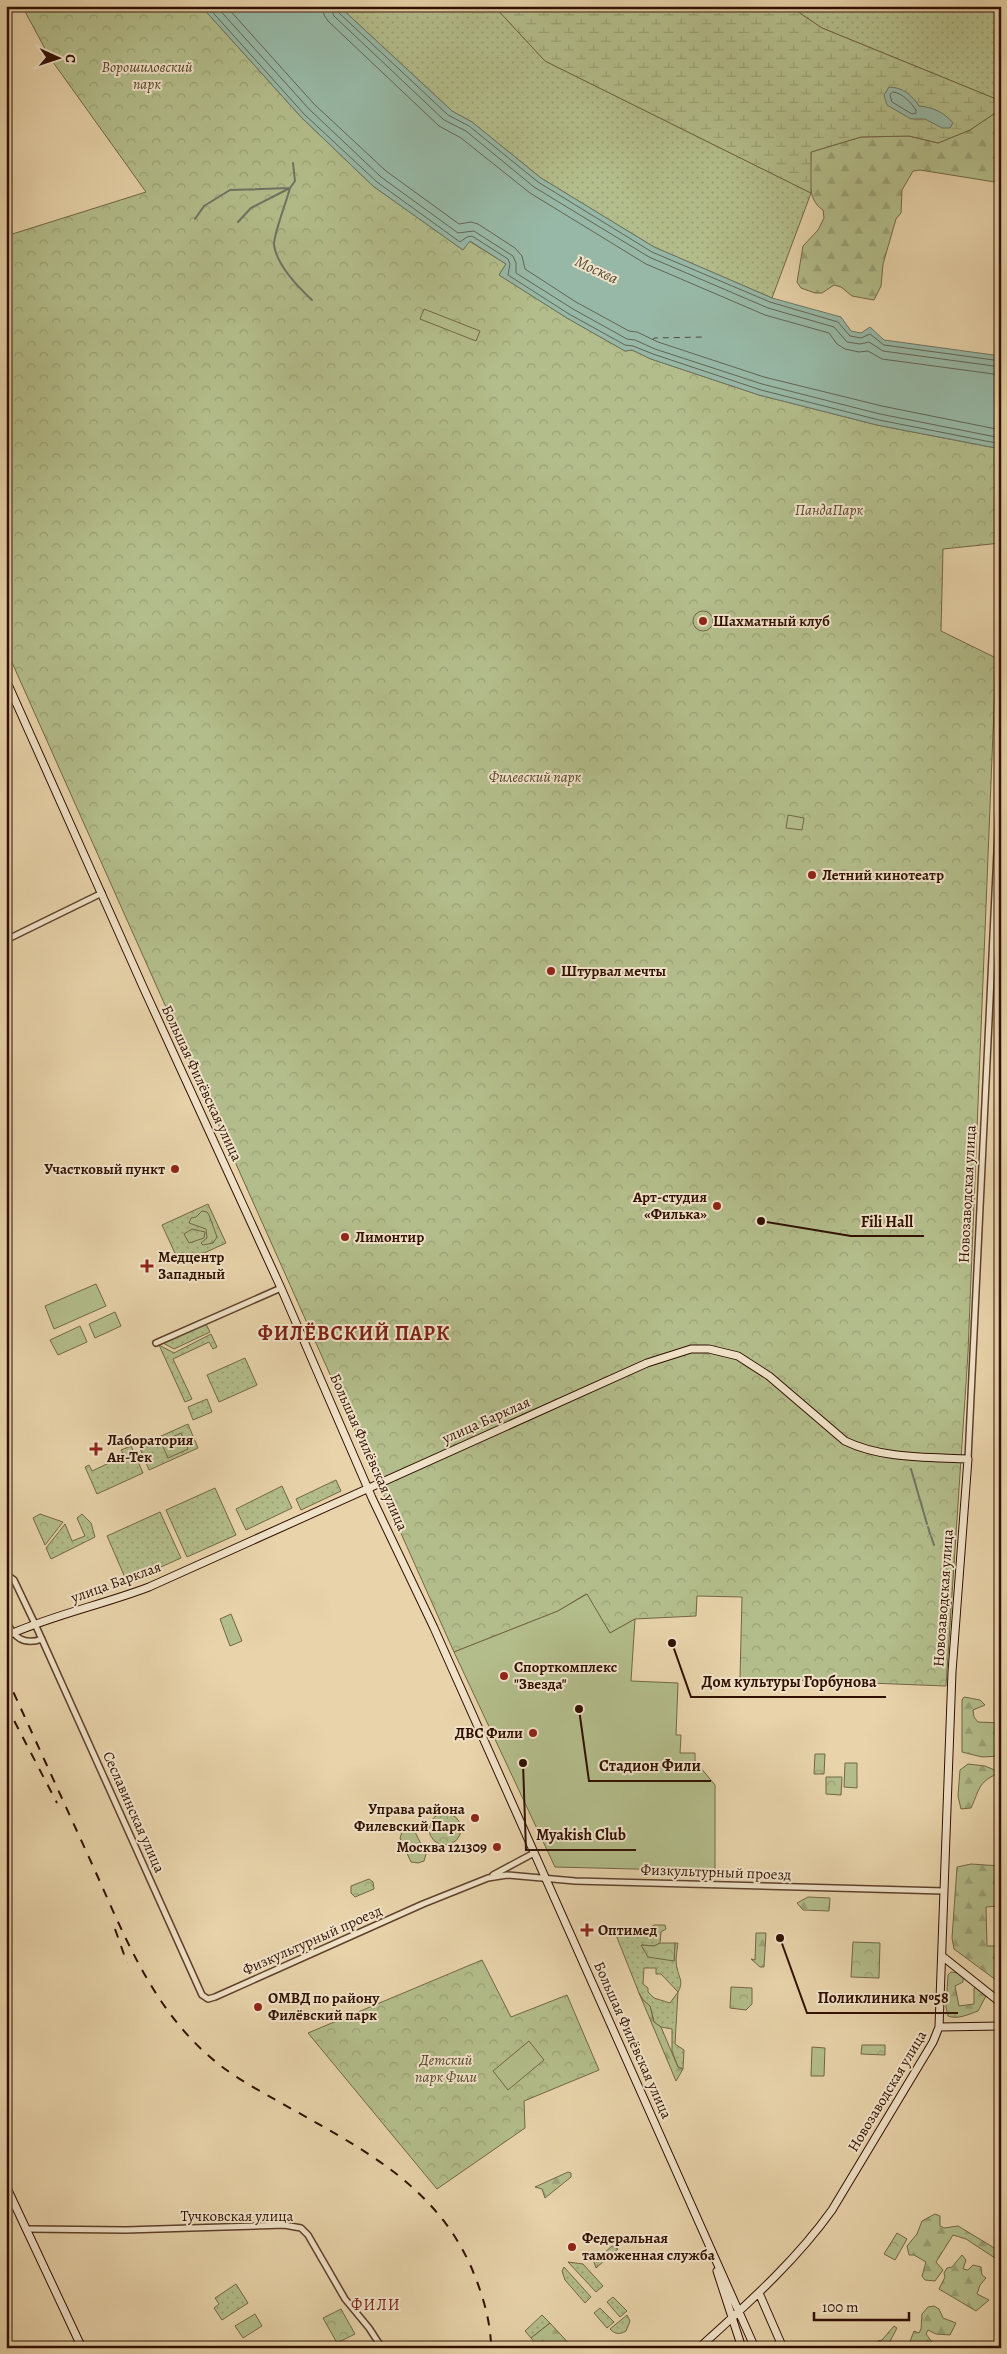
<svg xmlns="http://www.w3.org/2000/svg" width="1007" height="2354" font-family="Alegreya,serif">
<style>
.grass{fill:url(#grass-dots);stroke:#726646;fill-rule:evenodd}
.forest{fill:url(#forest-firs);stroke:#726646;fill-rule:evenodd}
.wetland{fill:url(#wetland-marsh);stroke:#726646}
.park{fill:url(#park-crowns);stroke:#726646}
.pitch{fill:#b3bd8b;stroke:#726646}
.water{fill:#97b8a6;stroke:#6e7564}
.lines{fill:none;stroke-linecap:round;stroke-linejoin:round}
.shore{stroke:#646454;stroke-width:1}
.stream{stroke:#6e7564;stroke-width:2}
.ferry{stroke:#544b3b;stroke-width:1;stroke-dasharray:6 5;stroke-linecap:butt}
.street-casing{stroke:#5e412b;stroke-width:8}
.secondary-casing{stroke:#301001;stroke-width:9}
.street{stroke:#f0e2c8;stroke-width:5}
.secondary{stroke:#f0e2c8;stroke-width:7}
.rail{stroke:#301001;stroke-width:2;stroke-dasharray:9 9;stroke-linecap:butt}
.poi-dot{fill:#8f2418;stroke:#f0e2c8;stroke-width:2}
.labels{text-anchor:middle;stroke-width:4;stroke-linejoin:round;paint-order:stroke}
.park-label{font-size:15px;font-style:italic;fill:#57442a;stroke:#f0e2c8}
.poi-label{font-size:15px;font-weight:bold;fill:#301001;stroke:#f0e2c8;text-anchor:start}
.street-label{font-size:15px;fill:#301001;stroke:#f0e2c8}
.water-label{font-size:16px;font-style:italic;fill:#544b3b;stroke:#f0e2c8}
.neighbourhood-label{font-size:16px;letter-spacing:1px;fill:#7a1f14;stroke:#f0e2c8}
.district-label{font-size:20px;font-weight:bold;letter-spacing:1px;fill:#7a1f14;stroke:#f0e2c8}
.leader{fill:none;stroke:#301001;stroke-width:2}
.callout-dot{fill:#301001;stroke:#f0e2c8;stroke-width:2}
.callout-label{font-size:16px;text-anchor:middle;font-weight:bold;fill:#301001;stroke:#f0e2c8;stroke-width:4;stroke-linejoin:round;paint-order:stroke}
</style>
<defs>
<pattern id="grass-dots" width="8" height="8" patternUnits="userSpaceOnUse" patternTransform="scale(1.25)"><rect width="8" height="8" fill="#b3bd8b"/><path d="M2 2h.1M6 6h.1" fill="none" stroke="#9aa176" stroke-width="1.8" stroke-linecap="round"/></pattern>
<pattern id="forest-firs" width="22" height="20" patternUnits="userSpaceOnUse" patternTransform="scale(1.25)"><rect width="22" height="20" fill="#b3bd8b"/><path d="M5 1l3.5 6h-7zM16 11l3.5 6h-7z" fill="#9aa176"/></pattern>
<pattern id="wetland-marsh" width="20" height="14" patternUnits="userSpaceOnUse" patternTransform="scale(1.25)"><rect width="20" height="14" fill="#b3bd8b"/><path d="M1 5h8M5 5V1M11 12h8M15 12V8" fill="none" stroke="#9aa176"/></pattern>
<pattern id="park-crowns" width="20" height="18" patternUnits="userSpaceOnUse" patternTransform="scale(1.25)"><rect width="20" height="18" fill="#b3bd8b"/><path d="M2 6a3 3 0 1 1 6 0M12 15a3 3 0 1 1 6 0" fill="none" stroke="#9aa176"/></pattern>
</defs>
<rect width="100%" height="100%" fill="#e8d3aa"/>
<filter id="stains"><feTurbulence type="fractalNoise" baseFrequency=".004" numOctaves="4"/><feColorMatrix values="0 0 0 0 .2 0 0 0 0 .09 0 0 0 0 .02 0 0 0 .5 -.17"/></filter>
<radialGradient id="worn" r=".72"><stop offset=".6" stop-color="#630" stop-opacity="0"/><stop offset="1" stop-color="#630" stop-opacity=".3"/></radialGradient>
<path class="grass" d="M339,6H494L545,61L811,193L772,298L654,247L541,178L472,122L452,111Z
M789,6H969C980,11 989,11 1001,6V101L822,28Z
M208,1204L226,1243L180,1264L162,1225Z
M205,1322L210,1332L174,1349L163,1343Z
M211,1334L217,1347L213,1349L209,1342L173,1359L192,1399L185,1402L159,1345L174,1353Z
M245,1358L257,1385L219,1402L207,1375Z
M207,1399L212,1412L193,1420L188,1407Z
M188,1424L198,1448L149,1470L139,1446Z
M131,1446L143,1473L97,1494L85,1467L89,1465L92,1471L124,1456L121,1450Z
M336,1480L341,1491L301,1510L296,1499Z
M282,1486L292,1508L246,1530L236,1509Z
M215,1488L236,1535L187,1557L166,1510Z
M160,1512L181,1558L127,1582L107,1536Z
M82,1514L91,1523L95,1537L51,1559L46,1548L65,1524L72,1541L85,1536L77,1518Z
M654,1925H665L666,1929L661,1932L660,1943L654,1946L642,1945L674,1961L675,1943H678C677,1951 675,1961 677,1968C679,1978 684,1982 678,1992L675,2044L684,2050L683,2069L678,2067L672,2051V2029L661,2027L654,2022L650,2006L643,2000L639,1993L616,1935V1929H648ZM644,1968H656V1974H661L678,1992L670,2003L654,1998L648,1992V1988L643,1984Z
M568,2262L583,2264L603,2286L596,2292Z
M564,2267L591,2297L585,2303L565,2280L562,2271Z
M236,2284L248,2303L222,2320L214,2308L219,2304L215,2298Z
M613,2297L627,2311L620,2317L607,2302Z
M600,2308L614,2322L607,2328L594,2313Z
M542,2315L550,2323L531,2338L525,2331Z
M627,2315L630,2321L626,2331C619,2335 615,2334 610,2329Z"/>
<path class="forest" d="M1001,109V183L920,170L913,171L902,190L901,213L896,219L883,264L881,286L874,300L852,296L841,287L834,285L822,293H815L801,288L797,282L803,246L818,230L824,218L823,210C805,199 811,172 811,152L861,137L909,136L938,143L970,130Z
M202,1211L207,1212L209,1215L217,1237L213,1243L203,1245L201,1243L207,1238L206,1229L189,1223L191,1218L196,1217Z
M964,1697L980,1700L985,1705L973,1710L974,1717L978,1722L1001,1723V1756L982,1757L962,1752V1700Z
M968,1764L985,1766L997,1771V1774C978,1782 979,1791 971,1808L961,1809L958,1796L960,1770Z
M971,1864L1001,1866L1000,1983L954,1949L952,1938L957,1867ZM1000,1906V1946H987L986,1907Z
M808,1897L830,1898L829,1911L803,1910L797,1903Z
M756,1933H766L764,1967H760L751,1959L755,1960Z
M951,1972L958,1973L963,1977V1982L955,1986L959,2006L974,2004V1988L977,1987L983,1990L986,1996L978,2011C969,2014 958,2020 948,2016L946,2007L948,1975Z
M639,1993L643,2000L650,2006L654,2022L661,2027L678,2067L683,2069L676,2081Z
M568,2172L571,2173V2177L545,2198L542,2189L535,2187Z
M935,2214L940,2216V2226L944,2228L958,2226L1001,2252V2262L966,2239L953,2235L936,2262L943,2270L935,2281L925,2280L922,2276L926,2262L914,2255H909L907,2246L917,2234L922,2221Z
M612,2246L618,2249L596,2268L594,2262Z
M962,2255L966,2260L963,2269L968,2270L973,2265L981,2267L982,2275L986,2278L980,2285L977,2294L989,2300L976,2311L939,2289L945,2277L944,2273L947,2268L952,2267Z
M934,2306L939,2309L943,2318L956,2323L950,2335L936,2334L928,2330L926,2334L932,2342V2348H911L909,2344L914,2331L919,2333L921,2329L922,2314L928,2307Z
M550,2323L573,2348H539L531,2338Z
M894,2326L897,2328L888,2345L874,2348L878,2341L882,2340Z"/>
<path class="wetland" d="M494,6H789L822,28L1001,101V109L970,130L938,143L909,136L861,137L811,152V193L545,61Z"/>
<path class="park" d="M22,6H201L301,117L373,186L463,250L469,241L506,264L499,275L567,318L625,351L632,350L651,359L759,395L877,425L1001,449V543L943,549L941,631L996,658L968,1353L946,1686L740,1678L742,1597L697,1596L696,1616L635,1619L610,1633L586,1594L558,1611L454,1652L6,649V236L146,192L50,58Z
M192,1229L205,1232L204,1238L189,1243L184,1234Z
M181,1433L188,1449L168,1458L161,1442Z
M40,1514L63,1522L45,1545L33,1518Z
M815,1754H825L824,1774H814Z
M826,1777H842L841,1795L826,1794Z
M429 1829a16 16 0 1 1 32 0a16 16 0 1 1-32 0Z
M369,1879L373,1882L374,1889L355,1897L351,1893V1886Z
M853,1942L880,1943L879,1978L851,1977Z
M660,1943H675L674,1961L648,1957L641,1945L654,1946Z
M482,1960L511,2017L567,1995L599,2070L524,2101L525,2128L437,2189L308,2033Z
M731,1987L752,1988V2004L746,2010L730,2008Z
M862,2045H885V2055L861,2054Z
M897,2233L907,2239L895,2260L884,2254Z
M341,2309L355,2334L337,2343L323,2318Z"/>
<path class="pitch" d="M424,309L480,331L476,341L420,319Z
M693 621a10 10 0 1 1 20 0a10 10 0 1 1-20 0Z
M788,815L804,818L802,830L786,828Z
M96,1284L106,1306L54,1329L45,1306Z
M115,1312L121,1326L95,1338L89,1324Z
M80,1326L87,1342L58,1355L50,1340Z
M587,1594L610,1633L635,1619L631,1681L678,1683L676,1735H681L680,1753H695V1761L715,1785V1871L555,1867L454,1652L558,1611Z
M231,1614L242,1641L230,1646L220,1619Z
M845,1763H857V1788L844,1787Z
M409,1829L414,1830L426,1854L424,1861L418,1863L411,1862L400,1838L402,1832Z
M529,2041L544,2060L508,2090L493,2071Z
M812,2047L825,2048L824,2076H811Z
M255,2314L262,2326L243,2338L235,2326Z"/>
<path class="water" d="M201,6H339L452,111L472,122L541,178L654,247L772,298L841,317L851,331L861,333L870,327L884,340L1001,356V449L877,425L759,395L651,359L632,350L625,351L567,318L499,275L506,264L470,241L463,250L373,186L301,117Z
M889,87C902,87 912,95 919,106C932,107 944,112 953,123L950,128H942L925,119H911L887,105L884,95Z"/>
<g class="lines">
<path class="shore" d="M207,6L304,114L377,182L460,242L467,237L472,236L508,259L510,264L508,275L569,314L625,345L633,346L653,354L761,390L879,420L1001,444
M216,6L309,109L381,177L458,233L474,231L513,256L516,263V273L573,309L627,339L635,340L655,349L762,384L880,414L1001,438
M226,6L314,104L386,171L459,224L471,222L478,224L515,248L522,256L525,269L576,302L629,331L637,332L658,342L764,377L882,406L1001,430
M323,6L324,15L328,21L439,126L461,138L530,193L646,264L765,315L829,333L837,344L845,349L859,352L868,351L882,359L1001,375
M330,6L334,16L444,120L466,131L534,187L649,257L768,308L834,327L847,342L860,344L869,342L883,351L1001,367
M336,6L338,12L448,115L469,126L538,182L652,252L770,302L838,322L850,336L861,338L870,334L884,345L1001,361
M893,92C903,93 911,103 916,110V113L912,114L892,102L890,95Z"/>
<path class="stream" d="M195,219L204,206L230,190L290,188C287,200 273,236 274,245C277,266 298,287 312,300
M238,222L251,208L290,188L295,181L293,163
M911,1469L927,1524
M928,1527L930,1534
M931,1536L934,1545"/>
<path class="ferry" d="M653,340L654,338L704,337"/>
<g class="street-casing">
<path id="street" d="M6,940L102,893
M156,1343L281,1288
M968,1459L1001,768
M6,1574L14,1580L35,1624L202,1995L208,1999L215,1997L423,1904L488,1878L507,1875L575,1881L944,1891
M6,1621C14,1637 23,1646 42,1639
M493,1875L534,1853
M27,2229L126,2230L284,2225L301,2228L308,2235L345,2299L369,2328L382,2348"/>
</g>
<g class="secondary-casing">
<path id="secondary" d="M6,680L144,989L281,1288L372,1498L434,1628L755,2348
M6,1636C52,1615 102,1605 149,1587L647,1363L691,1349H709L738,1356L769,1376L845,1441C882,1459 928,1457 968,1459L952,1672L939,2027L933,2042L832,2210C795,2262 746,2305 699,2348
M942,1956L1001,2003
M939,2027L1001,2026
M6,2186L82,2348
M717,2271L742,2348
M759,2293L783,2348"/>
</g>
<use href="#street" class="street"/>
<use href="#secondary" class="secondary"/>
<path class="rail" d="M6,1676C33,1735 60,1794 87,1853C123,1931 151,2012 221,2066C238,2079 258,2090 276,2100C354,2145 434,2181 472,2269C482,2293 491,2321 491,2348
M6,1705L57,1803
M115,1929L127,1963"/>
</g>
<g class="poi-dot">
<circle cx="703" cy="621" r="5"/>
<circle cx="812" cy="875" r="5"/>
<circle cx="551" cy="971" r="5"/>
<circle cx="175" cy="1169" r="5"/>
<circle cx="717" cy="1206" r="5"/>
<circle cx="345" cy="1237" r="5"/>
<path d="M144.5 1258.5h5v5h5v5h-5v5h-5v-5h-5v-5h5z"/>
<path d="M93.5 1441.5h5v5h5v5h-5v5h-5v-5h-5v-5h5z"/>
<circle cx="504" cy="1676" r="5"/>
<circle cx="533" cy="1733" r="5"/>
<circle cx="475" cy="1818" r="5"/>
<circle cx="497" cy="1847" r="5"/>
<path d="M584.5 1922.5h5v5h5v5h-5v5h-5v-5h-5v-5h5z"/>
<circle cx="258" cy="2007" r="5"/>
<circle cx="572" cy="2247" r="5"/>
</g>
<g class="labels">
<g class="park-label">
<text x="147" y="72">Ворошиловский<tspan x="147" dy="17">парк</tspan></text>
<text x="829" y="515">ПандаПарк</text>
<text x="535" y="782">Филевский парк</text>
<text x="446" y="2065">Детский<tspan x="446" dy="17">парк Фили</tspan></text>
</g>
<g class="poi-label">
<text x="713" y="626">Шахматный клуб</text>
<text x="822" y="880">Летний кинотеатр</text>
<text x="561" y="976">Штурвал мечты</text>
<text x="165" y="1174" text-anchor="end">Участковый пункт</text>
<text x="707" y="1202" text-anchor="end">Арт-студия<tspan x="707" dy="17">«Филька»</tspan></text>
<text x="355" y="1242">Лимонтир</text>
<text x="158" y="1262">Медцентр<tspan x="158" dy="17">Западный</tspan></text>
<text x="107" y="1445">Лаборатория<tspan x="107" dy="17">Ан-Тек</tspan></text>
<text x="514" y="1672">Спорткомплекс<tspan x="514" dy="17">"Звезда"</tspan></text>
<text x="523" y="1738" text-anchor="end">ДВС Фили</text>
<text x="465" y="1814" text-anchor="end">Управа района<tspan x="465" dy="17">Филевский Парк</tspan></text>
<text x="487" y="1852" text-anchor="end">Москва 121309</text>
<text x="598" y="1935">Оптимед</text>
<text x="268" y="2003">ОМВД по району<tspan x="268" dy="17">Филёвский парк</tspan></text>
<text x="582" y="2243">Федеральная<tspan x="582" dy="17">таможенная служба</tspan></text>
</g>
<g class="street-label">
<text transform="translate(202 1083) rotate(65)" y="5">Большая Филёвская улица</text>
<text transform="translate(967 1194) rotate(-87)" y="5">Новозаводская улица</text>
<text transform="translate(486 1420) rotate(-24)" y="5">улица Барклая</text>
<text transform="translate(369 1452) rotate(66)" y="5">Большая Филёвская улица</text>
<text transform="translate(116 1582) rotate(-20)" y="5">улица Барклая</text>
<text transform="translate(943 1598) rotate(-86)" y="5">Новозаводская улица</text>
<text transform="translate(134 1812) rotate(66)" y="5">Сеславинская улица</text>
<text transform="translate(716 1872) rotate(2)" y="5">Физкультурный проезд</text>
<text transform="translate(312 1940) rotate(-24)" y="5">Физкультурный проезд</text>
<text transform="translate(633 2040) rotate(66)" y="5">Большая Филёвская улица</text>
<text transform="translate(887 2091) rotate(-59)" y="5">Новозаводская улица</text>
<text x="237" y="2221">Тучковская улица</text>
</g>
<g class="water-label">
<text transform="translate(597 269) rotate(25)" y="6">Москва</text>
</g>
<g class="neighbourhood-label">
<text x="376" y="2310">ФИЛИ</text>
</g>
<g class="district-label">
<text x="354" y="1340">ФИЛЁВСКИЙ ПАРК</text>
</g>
</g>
<path class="leader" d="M761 1221L851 1236H924M672 1643L691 1697H886M579 1709L589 1781H711M523 1763L526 1850H636M780 1938L807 2013H958"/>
<g class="callout-dot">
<circle cx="761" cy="1221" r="5"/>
<circle cx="672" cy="1643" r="5"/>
<circle cx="579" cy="1709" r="5"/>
<circle cx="523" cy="1763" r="5"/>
<circle cx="780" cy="1938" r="5"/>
</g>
<g class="callout-label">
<text x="887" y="1227">Fili Hall</text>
<text x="789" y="1687">Дом культуры Горбунова</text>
<text x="650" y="1771">Стадион Фили</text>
<text x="581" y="1840">Myakish Club</text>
<text x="883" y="2003">Поликлиника №58</text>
</g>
<rect width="1007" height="2354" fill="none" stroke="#e8d3aa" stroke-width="25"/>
<rect x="8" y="8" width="992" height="2339" fill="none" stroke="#301001" stroke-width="2.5"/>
<rect x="12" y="12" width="982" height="2329" fill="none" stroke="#301001"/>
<g transform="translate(58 58) rotate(93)" stroke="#f0e2c8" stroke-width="4" paint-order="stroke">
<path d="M0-4L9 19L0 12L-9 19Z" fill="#301001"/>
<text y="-8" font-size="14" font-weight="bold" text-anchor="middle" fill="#301001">С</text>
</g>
<path d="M814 2312v8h95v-8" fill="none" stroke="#301001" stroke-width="2.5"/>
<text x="822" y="2312" font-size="15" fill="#301001" stroke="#f0e2c8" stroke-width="4" paint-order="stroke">100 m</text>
<rect width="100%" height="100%" filter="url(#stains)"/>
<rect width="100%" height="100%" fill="url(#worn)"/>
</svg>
